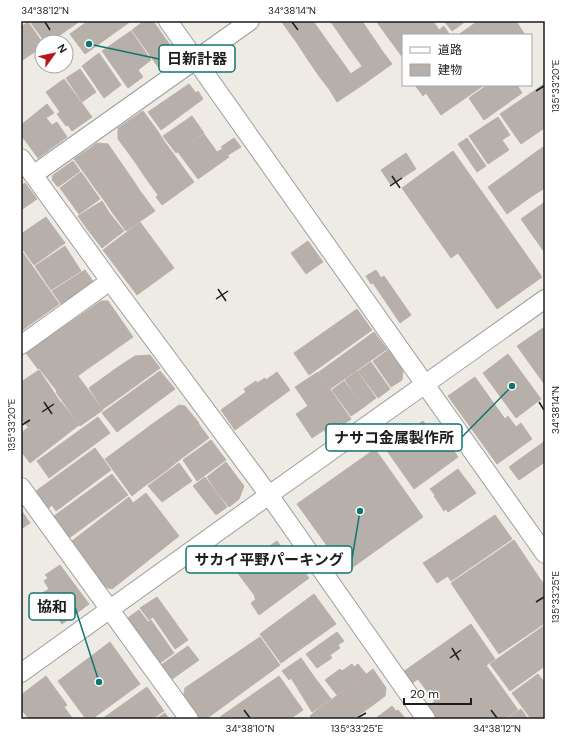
<svg xmlns="http://www.w3.org/2000/svg" width="566" height="740" font-family="'DM Sans','Noto Sans JP',sans-serif">
<style>
.building{fill:#b7afaa;stroke:#beb0a8}
.lines{fill:none;stroke-linecap:round;stroke-linejoin:round}
.minor-casing{stroke:#9e9e9e;stroke-width:20}
.minor{stroke:#fff;stroke-width:18}
.ticks{fill:none;stroke:#1d1d1d;stroke-width:1.5}
.leader{fill:none;stroke:#0f766e;stroke-width:1.5}
.callout-dot{fill:#0f766e;stroke:#fff;stroke-width:1.5}
.callout{fill:#fff;stroke:#0f766e;stroke-width:1.5}
.callout-label{font-size:15px;text-anchor:middle;font-weight:bold;fill:#1d1d1d}
.neatline{fill:none;stroke:#1d1d1d;stroke-width:1.5}
.ticks-label{font-size:10px;text-anchor:middle;fill:#1d1d1d}
</style>
<rect width="100%" height="100%" fill="#eeeae4"/>
<path class="building" d="M33,21H80L50,42H45L31,23Z
M88,21H131L85,54L70,34Z
M144,21H153L177,55L176,60L161,71L132,30Z
M281,21H313L318,28L297,43Z
M330,21H346L336,29Z
M346,21H362L370,33L349,48L336,29Z
M376,21H433L439,30L444,26L449,34L403,35V58Z
M444,21H466L452,31Z
M478,21H516L525,35H458Z
M28,22L42,42V47L21,61V27Z
M318,28L330,45L308,60L297,43Z
M131,31L151,60L138,70L143,77L128,88L102,51Z
M370,33L383,52L362,66L349,48Z
M330,45L341,60L319,76L308,60Z
M383,52L392,64L364,84L355,71Z
M99,53L121,85L104,98L82,66Z
M341,60L351,74L329,89L319,76Z
M80,69L96,92L82,102L66,78Z
M355,71L364,84L337,102L329,89Z
M64,79L92,117L72,131L68,125L66,126L57,114L60,112L46,92Z
M545,83V101L537,89Z
M189,84L196,93L198,91L203,99L161,130L148,112Z
M415,85H484L441,115L426,93L423,96Z
M487,85H517L522,93L484,120L469,98Z
M537,89L545,101V128L543,129L522,99Z
M522,99L543,129L521,144L500,114Z
M47,104L54,113L46,118L52,125L57,122L67,137L38,158L21,135V125Z
M143,111L157,130L127,151L118,139V128Z
M192,116L204,133L176,153L163,136Z
M498,117L510,135L502,140L509,150L488,164L469,136Z
M157,130L164,141L135,162L127,151Z
M204,134L217,152L222,149L229,157L198,179L178,152Z
M234,138L241,147L228,155L221,147Z
M467,138L486,166L477,172L458,144Z
M164,141L172,152L143,174L135,162Z
M97,143L108,144L117,157L103,168L89,149Z
M543,147L545,150V188L525,160Z
M89,149L103,168L88,178L74,159Z
M453,151L542,277L497,309L458,253L451,258L402,188Z
M172,152L180,163L150,184L143,174Z
M406,153L416,169L391,185L381,170Z
M117,157L126,170L97,191L88,178Z
M525,160L545,188L532,196L513,169Z
M73,161L80,171L58,187L52,180L53,175Z
M180,163L188,174L158,195L150,184Z
M513,169L532,196L507,214L488,187Z
M126,170L133,180L104,200L97,191Z
M81,172L100,199L79,214L60,188Z
M188,174L194,182L162,205L156,197L158,195Z
M133,180L140,191L112,212L104,200Z
M25,183L37,199L21,210V186Z
M140,191L149,203L120,223L112,212Z
M102,201L110,214L88,230L78,216Z
M545,202V253L521,219Z
M149,203L155,211L126,231L120,223Z
M110,214L124,231L102,248L88,230Z
M46,217L65,243L34,265L21,247V234Z
M140,222L174,268L137,295L103,250Z
M308,241L323,262L306,274L291,253Z
M65,246L81,271L51,290L35,266Z
M21,250L59,304L21,331Z
M85,270L94,283L61,304L52,291Z
M376,270L381,278L371,284L366,276Z
M384,276L411,315L400,323L373,283Z
M101,301H108L133,337L106,356L78,317Z
M357,309L372,330L309,375L294,353Z
M78,317L106,356L90,367L62,328Z
M62,328L90,367L57,391L39,368L38,369L26,353Z
M543,328L545,331V385L517,346Z
M374,332L387,349L330,389L319,372Z
M388,350L403,370L402,380L391,387L373,361Z
M508,354L541,399L516,418L483,373Z
M150,355L160,368L134,387L118,367L135,356Z
M371,362L390,389L378,398L358,371Z
M118,367L134,387L103,409L89,388Z
M39,370L61,403L28,427L21,419V382Z
M160,371L175,389L145,411L131,392Z
M357,371L376,398L364,407L345,380Z
M277,372L290,390L235,430L221,410L246,392L244,389L256,381L257,383L265,378L266,380Z
M318,372L351,419L328,435L324,430L312,438L296,414L308,406L295,387Z
M78,376L103,410L80,426L56,392Z
M475,377L505,419L508,416L516,427L521,423L532,439L497,464L448,396Z
M344,381L364,407L351,416L332,390Z
M131,392L145,411L117,432L102,413Z
M61,402L79,425L30,463L21,451V433Z
M179,405L185,406L199,423L168,447L151,425Z
M98,417L110,433L49,478L37,461Z
M423,421L444,451L450,446L458,457L414,489L385,448Z
M198,423L209,438L178,461L168,447Z
M151,425L178,461L167,470L139,434Z
M139,434L167,470L156,478L128,442Z
M211,440L226,460L197,481L183,460Z
M545,441V462L519,480L509,467Z
M128,442L156,478L143,487L116,451Z
M95,448L111,470L56,511L52,505L48,509L36,491Z
M375,449L423,517L346,572L297,504Z
M116,451L143,487L132,496L105,459Z
M226,462L237,477L217,492L207,477Z
M179,463L192,481L162,502L148,486Z
M458,469L476,493L448,512L446,509L444,511L434,496L435,495L430,489Z
M112,474L128,495L69,538L54,516Z
M205,477L227,507L216,515L193,486Z
M237,477L244,486L239,499L229,507L217,492Z
M146,493L179,536L112,589L105,587L72,541L129,497L133,503Z
M21,510L30,523L21,529Z
M495,515L512,539L451,581L434,556Z
M514,540L540,579L477,622L451,583Z
M277,541L296,566L255,596L237,572V569Z
M434,556L448,576L437,583L423,563Z
M298,564L309,578L259,615L251,603L256,599L254,597Z
M60,565L89,604L62,624L41,594L49,589L44,581L48,578L45,575Z
M540,579L545,585V623L499,654L477,622Z
M314,594L336,624L281,663L260,634Z
M157,597L188,640L175,649L153,617L149,620L140,608Z
M139,610L148,622L151,620L174,653L157,665L127,625L129,617Z
M471,624L495,659L435,702L418,679L411,684L403,672Z
M545,625V666L510,691L490,664Z
M337,632L344,641L338,645L340,648L330,655L332,658L317,668L306,654Z
M260,637L280,665L206,719H197L183,699L185,688Z
M110,642L140,684L92,719H86L58,681Z
M188,646L199,660L168,682L158,667Z
M301,658L315,678L298,689L291,678L289,680L282,671Z
M352,664L354,667L358,664L366,674L337,695L325,680L340,669L342,671Z
M486,665L518,710L504,719H436L427,707Z
M373,669L386,688L385,696L373,705L356,682Z
M538,674L545,683V719H531L512,693Z
M46,676L67,705L48,719H29L21,709V695Z
M279,676L303,710L290,719H221L220,717Z
M315,678L331,699L312,712L298,689Z
M356,682L373,705L359,715L342,692Z
M147,687L164,711L152,719H102Z
M342,692L359,715L353,719H346L331,700Z
M331,700L346,719H326L318,709Z
M392,706L396,711L398,710L406,719H375Z
M64,707L73,719H48Z
M318,709L326,719H312L310,716Z
M521,709L528,719H506Z
M165,713L169,719H156Z"/>
<g class="lines">
<g class="minor-casing">
<path id="minor" d="M168,21L545,554
M21,158L110,281L269,495L426,719
M33,175L250,21
M21,345L110,281
M21,487L189,719
M21,673L269,495L545,299"/>
</g>
<use href="#minor" class="minor"/>
</g>
<path class="ticks" d="M45,22L50,30M292,22L298,30M536,91L544,86M392,176L400,188M390,186L402,178M218,289L226,301M216,299L228,291M44,402L52,414M539,402L544,410M42,412L54,404M22,425L30,420M536,602L544,597M452,648L459,660M450,658L461,650M244,710L250,718M491,710L497,718M357,718L366,713"/>
<path class="leader" d="M89 44L159 59M512 386L462 437M360 511L352 559M99 682L75 607"/>
<g class="callout-dot">
<circle cx="89" cy="44" r="4"/>
<circle cx="512" cy="386" r="4"/>
<circle cx="360" cy="511" r="4"/>
<circle cx="99" cy="682" r="4"/>
</g>
<g class="callout">
<rect x="159" y="45" width="76" height="27" rx="4"/>
<rect x="326" y="424" width="136" height="27" rx="4"/>
<rect x="186" y="546" width="166" height="27" rx="4"/>
<rect x="29" y="593" width="46" height="27" rx="4"/>
</g>
<g class="callout-label">
<text x="197" y="64">日新計器</text>
<text x="394" y="443">ナサコ金属製作所</text>
<text x="269" y="565">サカイ平野パーキング</text>
<text x="52" y="612">協和</text>
</g>
<rect width="566" height="740" fill="none" stroke="#ffffff" stroke-width="44"/>
<rect x="402" y="34" width="130" height="52" fill="#ffffff" stroke="#a5a5a5"/>
<rect x="410" y="47" width="20" height="6" fill="#ffffff" stroke="#a5a5a5"/>
<text x="438" y="54" font-size="12" fill="#1d1d1d">道路</text>
<rect x="410" y="64" width="20" height="12" fill="#b7afaa" stroke="#a5a5a5"/>
<text x="438" y="74" font-size="12" fill="#1d1d1d">建物</text>
<g transform="translate(54 54) rotate(57)"><circle r="19" fill="#ffffff" stroke="#a5a5a5"/>
<path d="M0-3L7 15L0 10L-7 15Z" fill="#b71420"/>
<text y="-6" font-size="11" font-weight="bold" text-anchor="middle" fill="#1d1d1d">N</text>
</g>
<path d="M404 698v6h67v-6" fill="none" stroke="#1d1d1d" stroke-width="2"/>
<text x="410" y="698" font-size="12" fill="#1d1d1d" stroke="#ffffff" stroke-width="3" paint-order="stroke">20 m</text>
<rect x="22" y="22" width="522" height="696" class="neatline"/>
<g class="ticks-label">
<text x="45" y="14">34°38'12"N</text>
<text x="292" y="14">34°38'14"N</text>
<text transform="translate(555 86) rotate(-90)" y="4">135°33'20"E</text>
<text transform="translate(555 410) rotate(-90)" y="4">34°38'14"N</text>
<text transform="translate(11 425) rotate(-90)" y="4">135°33'20"E</text>
<text transform="translate(555 597) rotate(-90)" y="4">135°33'25"E</text>
<text x="250" y="732">34°38'10"N</text>
<text x="357" y="732">135°33'25"E</text>
<text x="497" y="732">34°38'12"N</text>
</g>
</svg>
